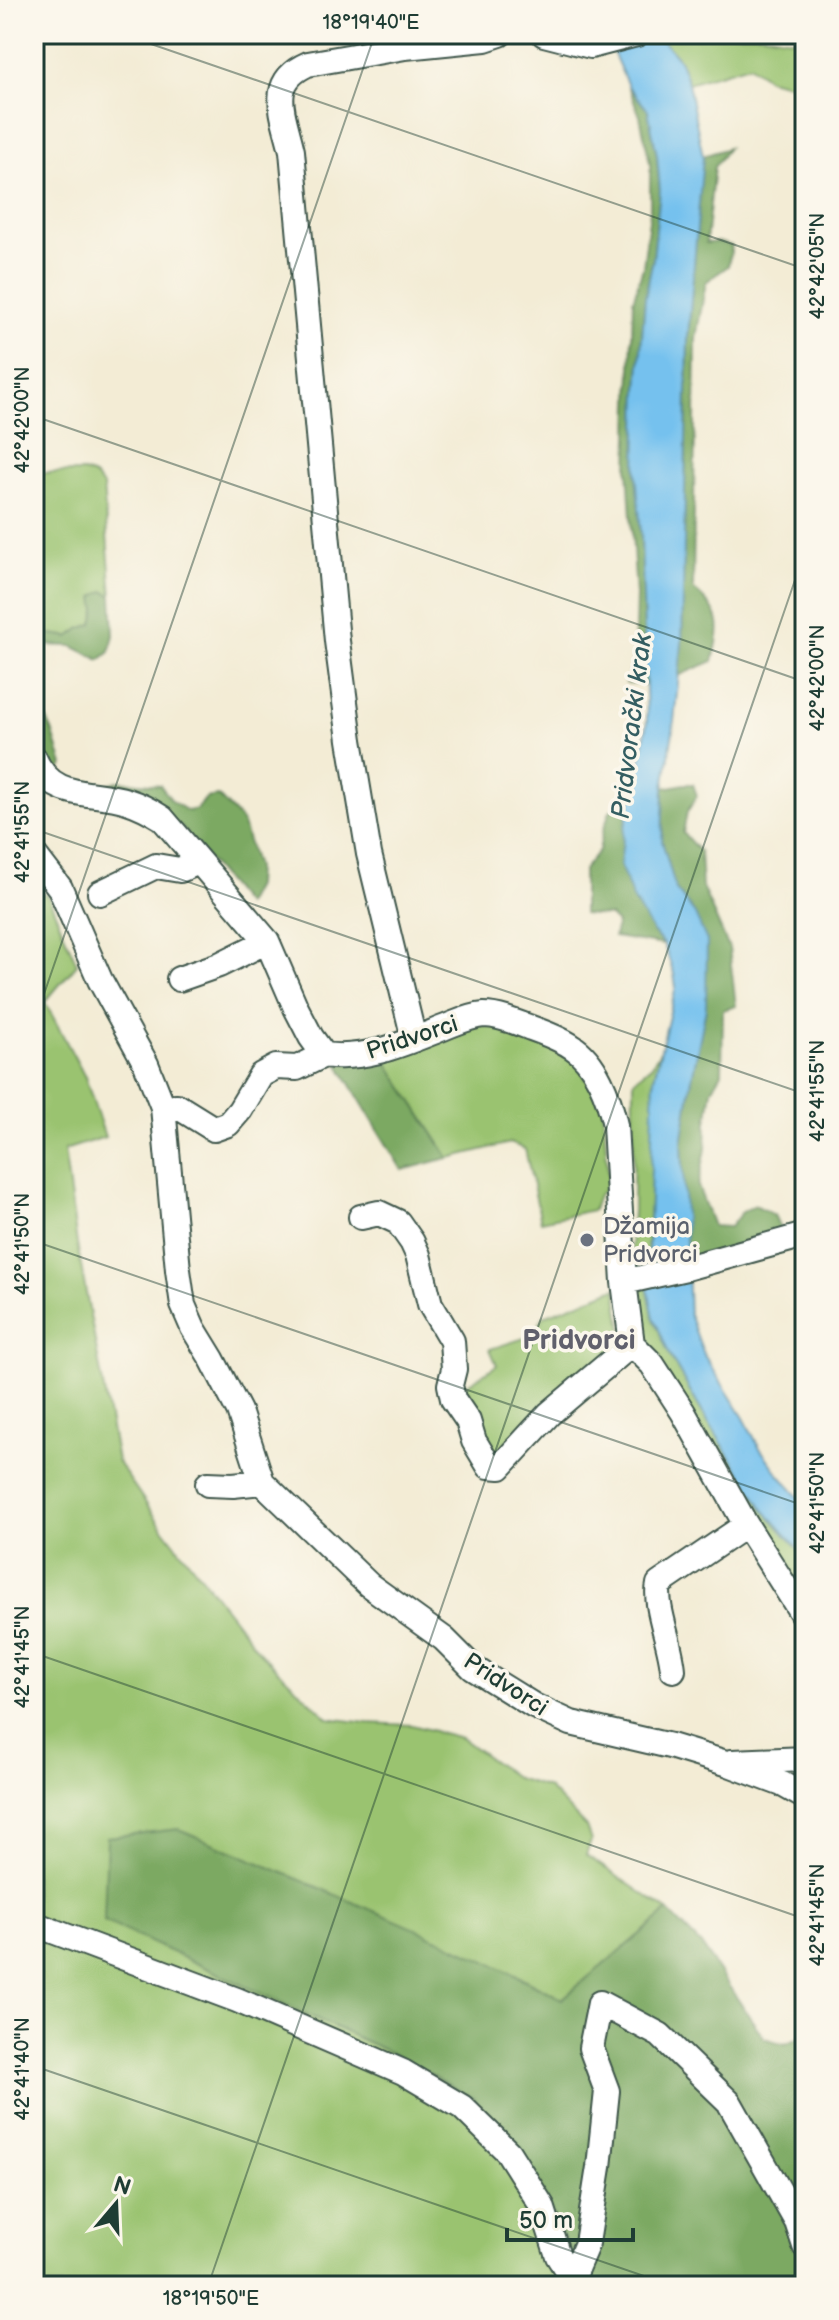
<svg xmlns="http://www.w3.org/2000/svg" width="839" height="2320" font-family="'Balsamiq Sans',sans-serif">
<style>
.green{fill:#9ac36f;stroke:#5c8052;stroke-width:2}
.forest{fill:#7ba962;stroke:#4d734b;stroke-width:2}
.water{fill:#74c1ee;stroke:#4a7f91;stroke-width:2}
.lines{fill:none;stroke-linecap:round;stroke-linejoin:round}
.minor-casing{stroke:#3f574c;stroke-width:28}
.minor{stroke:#fff;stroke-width:24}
.ticks{fill:none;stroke:#1f3d34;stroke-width:2;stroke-opacity:0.45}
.worship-dot{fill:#6b7280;stroke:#fbf7ec;stroke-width:3}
.labels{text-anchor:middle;stroke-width:7;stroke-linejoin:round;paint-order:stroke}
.street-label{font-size:24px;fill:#1f3d34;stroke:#fbf7ec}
.worship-label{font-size:24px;fill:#5b616d;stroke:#fbf7ec;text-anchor:start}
.water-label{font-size:26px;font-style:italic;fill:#345e62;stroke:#fbf7ec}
.quarter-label{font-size:28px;font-weight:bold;fill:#60606c;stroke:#fbf7ec}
.neatline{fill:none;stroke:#1f3d34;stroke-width:3}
.ticks-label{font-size:20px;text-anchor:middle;fill:#1f3d34}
</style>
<rect width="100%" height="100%" fill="#fbf7ec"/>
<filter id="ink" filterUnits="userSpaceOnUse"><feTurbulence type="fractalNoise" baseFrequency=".0125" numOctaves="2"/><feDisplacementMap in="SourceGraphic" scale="16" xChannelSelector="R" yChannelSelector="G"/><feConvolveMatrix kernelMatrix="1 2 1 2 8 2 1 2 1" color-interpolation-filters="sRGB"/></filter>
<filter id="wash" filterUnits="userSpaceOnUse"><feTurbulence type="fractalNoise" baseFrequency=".006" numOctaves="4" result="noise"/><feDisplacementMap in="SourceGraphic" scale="32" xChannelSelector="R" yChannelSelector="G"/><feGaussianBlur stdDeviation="1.8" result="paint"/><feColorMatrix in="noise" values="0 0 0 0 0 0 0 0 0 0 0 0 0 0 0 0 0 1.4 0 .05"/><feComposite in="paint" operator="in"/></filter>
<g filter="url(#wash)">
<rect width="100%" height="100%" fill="#f3ecd5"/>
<path class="green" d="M660,34H763L805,41V88L768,79L749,65L688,83L679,59L662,40Z
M84,472L94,476L103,486L112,596L104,591L93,624L80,629L69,637C58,634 44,635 34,631V473Z
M34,888L48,896L77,964L45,1002L85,1077L105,1137L64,1150L77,1244L117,1461L163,1528L262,1655L328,1718L367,1723L412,1725L461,1738L516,1778L548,1788L586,1827L591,1841L586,1855L668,1911L562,1999L522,1978L422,1933L391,2053L475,2099L542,2192L586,2286H34Z
M486,1020L569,1048L603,1109L609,1187L598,1195L593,1210L541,1221L525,1149L510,1143L449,1158L383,1056Z
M660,1051L654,1078L652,1170L646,1271L630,1268L633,1210L634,1080L652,1065Z
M647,1285L654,1319L670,1356L704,1415L764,1510L805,1556V1601L641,1331L634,1302L639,1291Z
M616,1288L623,1336L619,1352L495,1457L484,1449L471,1405L465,1395L466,1385L497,1365L490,1349L531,1336L544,1316Z"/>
<path class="forest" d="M628,86L648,110L657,155L660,191L653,259L645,298L638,390L636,471L641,534L646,684L626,683L634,660L636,595L628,470L633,301L643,267L650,212V163L640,116Z
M728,148L714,167L706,243L718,242L732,246L728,266L706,282L696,338L693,589C723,613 722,625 713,661L678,676L682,644L688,336L703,156Z
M104,591L112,596L114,635L110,652L100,660L72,646L40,645L34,653V631C44,635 58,634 69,637L80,629L93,624L96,610L94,597Z
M34,694L52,730L63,765L56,777L34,747Z
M630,774H637L624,831L653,932L664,945L614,937L617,923L610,916L583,914V870L599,850L603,831L610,811L618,806Z
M118,781L160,785L173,802L188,811L197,809L206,798L218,796L242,821L256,867L255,886L245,905L181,827L90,789Z
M684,784H693L697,796L687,812L683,833L700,852L702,887L729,948L736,1006L723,1010L722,1073L712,1090L707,1122L706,1149L698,1186L713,1226L730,1227L741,1213L755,1205L774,1215L783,1234L685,1262L682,1143L692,1078L706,1008L695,914L676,890L662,841L664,788Z
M383,1056L449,1158L402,1170L339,1065Z
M179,1829C307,1884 439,1934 562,1999L668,1911L701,1945L764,2038L785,2044L805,2035V2286H586L542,2192L475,2099L391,2053L104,1921L107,1837Z"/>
<path class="water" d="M605,34H660L662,40L679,59L688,83L703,156L688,336L682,644L673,731L664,788L662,841L676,890L695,914L707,941L706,1008L692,1078L682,1143L689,1314L704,1355L744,1418L759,1447L779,1474L805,1504V1556L764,1510L704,1415L670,1356L654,1318L647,1285L654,1078L676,987L674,974L664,945L653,932L634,901L620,865L624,831L642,755L647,721L641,534L636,471L638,390L645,298L653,259L660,191L657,155L648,110L628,86Z"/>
</g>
<g filter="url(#ink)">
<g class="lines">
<g class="minor-casing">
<path id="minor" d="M544,34L591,46L637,34
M34,758C52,801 91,790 127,801C140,805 151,811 162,818L267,941L296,1008L311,1037L324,1055C366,1061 405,1043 443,1028C456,1023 470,1016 484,1015C499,1015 518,1023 531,1028C545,1033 559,1038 571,1046C596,1061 609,1098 615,1125L624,1282L632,1344L652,1364L683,1412L746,1525L805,1618
M34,854L60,888L100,980L146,1064L163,1107L178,1270L183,1305L193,1328L212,1359L239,1411L262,1482
M100,893L156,866L180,870L199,862
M179,979L219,965L267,941
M414,1039L369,854L350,740L337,641L292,151C284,115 266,82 308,64L405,47L485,39L500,34
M163,1107L177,1106L214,1129L228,1124L240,1110L261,1075L276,1067L297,1068L324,1055
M361,1217L379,1213L398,1222L412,1242L418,1255L430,1304L452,1341L454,1369L450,1385L453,1399L468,1421L474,1441L489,1466L500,1467L549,1414L632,1344
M624,1282L686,1268L805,1235
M208,1484L233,1485L262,1482L369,1585L444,1639L473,1668L534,1706L571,1723L670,1746L726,1763L782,1784L805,1797
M673,1670C671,1643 654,1606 659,1584L746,1525
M732,1762L805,1759
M34,1924L237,2000L403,2072L462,2107L508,2152L542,2206L558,2256L572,2278L587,2243L599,2167L607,2091L591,2048L600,2003L660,2035L729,2102L797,2222L805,2246"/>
</g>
<use href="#minor" class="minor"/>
</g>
</g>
<path class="ticks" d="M122,34L805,269M34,416L805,682M34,829L805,1094M34,1023L375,34M34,1241L805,1506M34,1653L805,1919M34,2066L673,2286M208,2286L805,551"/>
<circle class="worship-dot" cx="587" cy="1240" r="8"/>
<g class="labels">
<g class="street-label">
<text transform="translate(412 1037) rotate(-18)" y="8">Pridvorci</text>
<text transform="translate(506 1684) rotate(33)" y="8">Pridvorci</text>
</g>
<g class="worship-label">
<text x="603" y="1234">Džamija<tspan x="603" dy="28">Pridvorci</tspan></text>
</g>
<g class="water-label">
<text transform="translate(631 726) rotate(-83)" y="9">Pridvorački krak</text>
</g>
<g class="quarter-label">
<text x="579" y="1349">Pridvorci</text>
</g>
</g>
<rect width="839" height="2320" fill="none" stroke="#fbf7ec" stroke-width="88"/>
<g transform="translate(116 2204) rotate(19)" stroke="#fbf7ec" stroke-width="6" paint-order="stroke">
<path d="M0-6L14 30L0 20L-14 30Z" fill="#1f3d34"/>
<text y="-12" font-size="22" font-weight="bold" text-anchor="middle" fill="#1f3d34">N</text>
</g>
<path d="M507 2228v12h126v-12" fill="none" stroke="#1f3d34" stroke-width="4"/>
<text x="519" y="2228" font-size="24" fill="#1f3d34" stroke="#fbf7ec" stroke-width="6" paint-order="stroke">50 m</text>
<rect x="44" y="44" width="751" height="2232" class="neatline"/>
<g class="ticks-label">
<text x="371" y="29">18°19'40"E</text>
<text transform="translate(817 266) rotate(-90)" y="7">42°42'05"N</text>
<text transform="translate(22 420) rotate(-90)" y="7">42°42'00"N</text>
<text transform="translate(817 678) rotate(-90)" y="7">42°42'00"N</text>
<text transform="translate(22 832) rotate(-90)" y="7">42°41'55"N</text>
<text transform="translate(817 1091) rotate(-90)" y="7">42°41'55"N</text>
<text transform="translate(22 1244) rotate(-90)" y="7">42°41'50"N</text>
<text transform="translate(817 1503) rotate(-90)" y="7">42°41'50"N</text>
<text transform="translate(22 1657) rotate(-90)" y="7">42°41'45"N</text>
<text transform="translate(817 1915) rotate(-90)" y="7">42°41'45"N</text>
<text transform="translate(22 2069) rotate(-90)" y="7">42°41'40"N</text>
<text x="211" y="2305">18°19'50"E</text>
</g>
</svg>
